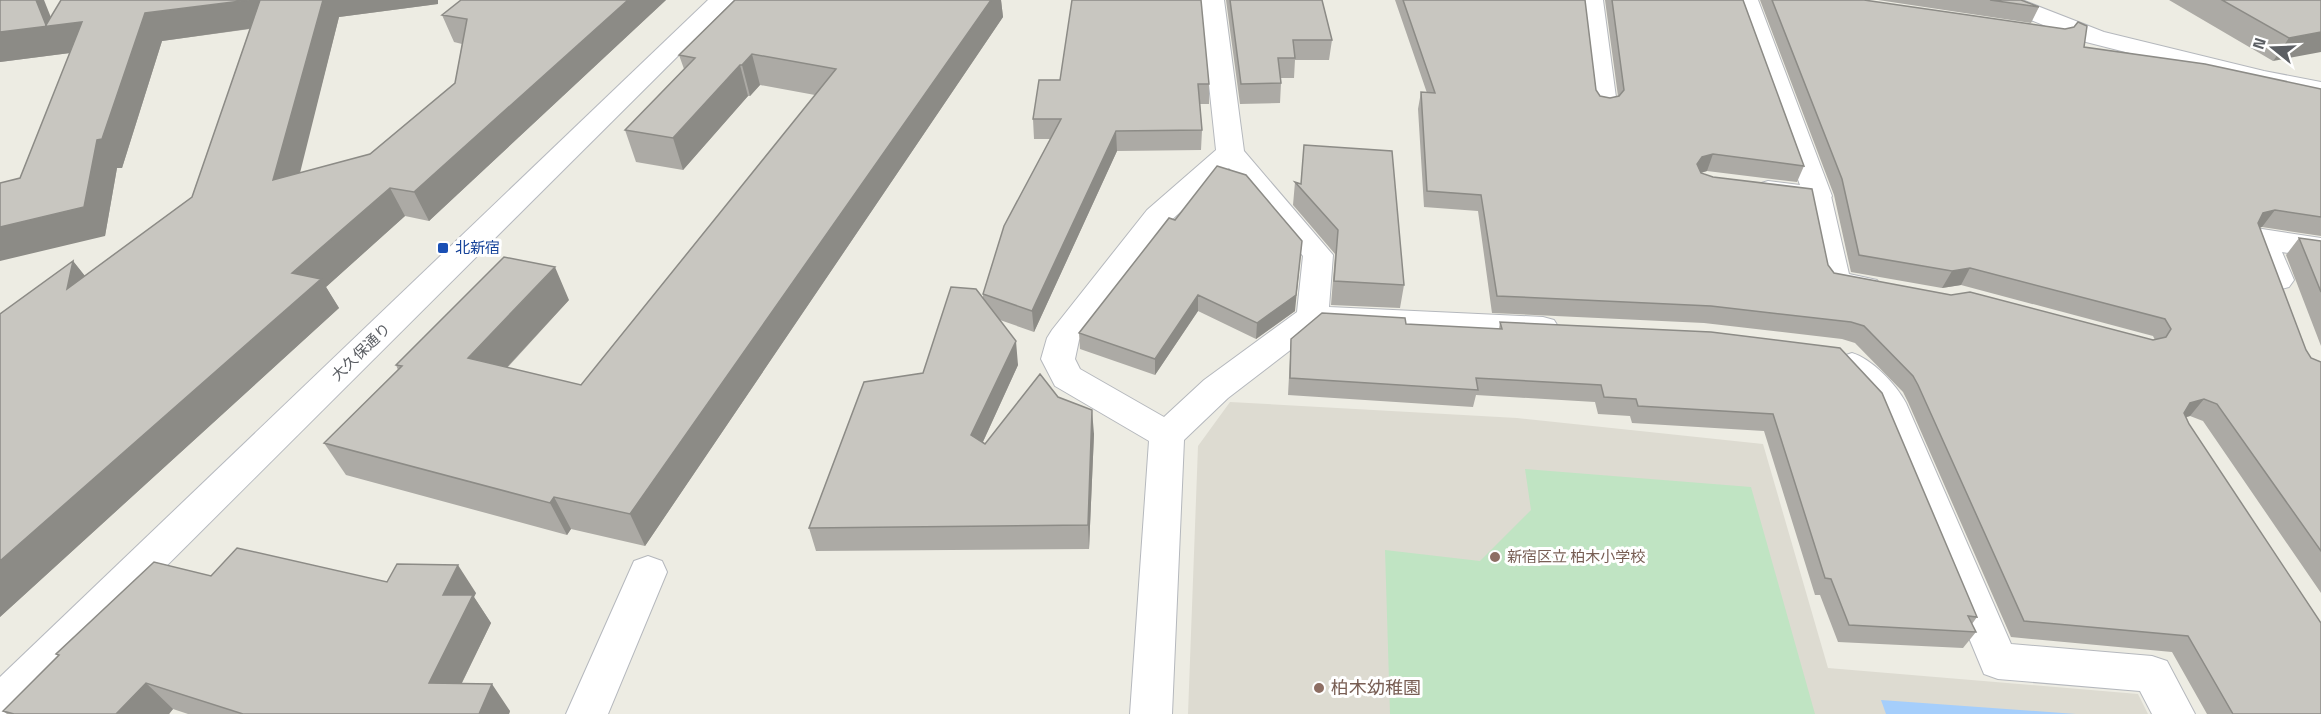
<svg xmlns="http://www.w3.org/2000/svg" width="2321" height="714" font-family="'Titillium Web','Noto Sans JP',sans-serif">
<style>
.education{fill:#dddbd1}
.green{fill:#c0e4c3}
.water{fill:#a5cefb}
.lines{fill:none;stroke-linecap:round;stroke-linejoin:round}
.service-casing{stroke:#b5b8bd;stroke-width:2}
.minor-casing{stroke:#b5b8bd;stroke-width:2}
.secondary-casing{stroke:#b6b9bf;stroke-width:2}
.service{fill:#fff;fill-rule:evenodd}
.minor{fill:#fff;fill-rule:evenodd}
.secondary{fill:#fff;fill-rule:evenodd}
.wall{fill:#acaaa5}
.shaded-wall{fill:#8c8b86}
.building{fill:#c8c6c0;stroke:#8c8b86;stroke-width:1.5}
.transit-dot{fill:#1a4fb4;stroke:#fff;stroke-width:2}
.education-dot{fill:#8d6e63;stroke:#fff;stroke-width:2}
.labels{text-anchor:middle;stroke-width:6;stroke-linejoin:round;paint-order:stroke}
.transit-label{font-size:15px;fill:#164399;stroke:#fff;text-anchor:start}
.street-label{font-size:15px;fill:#5b5e63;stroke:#fff}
.education-label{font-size:15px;fill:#785e54;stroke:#fff;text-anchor:start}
.near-education-label{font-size:18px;fill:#785e54;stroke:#fff;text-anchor:start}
</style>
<rect width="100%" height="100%" fill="#edece3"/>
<path class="education" d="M1230,402L1517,418L1763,444L1828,668L2138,694L2148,714H1188L1198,446Z"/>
<path class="green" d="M1525,469L1751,487L1815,714H1390L1385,550L1480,561L1531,510Z"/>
<path class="water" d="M1881,700L2076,714H1886Z"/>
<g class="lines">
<g class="service-casing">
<path id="service" d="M1581,0H1603L1617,105L1614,110L1605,112L1596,110L1593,105Z
M1818,188L1827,190L1831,196L1849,274L1877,280L1881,287L1877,294C1861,298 1842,292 1826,288L1822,281L1805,196L1809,190Z"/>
</g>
<g class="minor-casing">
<path id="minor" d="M1200,0H1224L1244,151L1333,255L1329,307L1543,317L1554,320L1559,328L1554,336L1543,339L1319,328L1228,398L1184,440L1172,714H1130L1149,441L1055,386L1041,359L1047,338L1052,330L1147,210L1216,150ZM1229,168L1303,256L1297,312L1204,380L1164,417L1080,369L1075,359L1079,340L1167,224Z
M1734,0H1758L1832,196L1828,202C1807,208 1779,202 1758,196L1754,190L1758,184L1768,181L1800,185Z
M1989,0H2022L2104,32L2264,71L2321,82V98L2264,87L2086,42L1993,5Z
M2262,229L2321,238V258L2282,252L2294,280L2289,287L2278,290L2267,287L2247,239L2251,232Z
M1852,353C1872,359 1896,384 1906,403L2011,644L2152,656L2167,661L2195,714H2152L2140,691L1998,679L1984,674L1874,409L1840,373L1835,365L1840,357Z
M648,556L662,561L667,572L608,714H566L634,561Z"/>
</g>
<g class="secondary-casing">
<path id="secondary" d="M708,0H734L18,714H0V677Z"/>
</g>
<use href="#service" class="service"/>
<use href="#minor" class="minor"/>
<use href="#secondary" class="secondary"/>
</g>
<path class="wall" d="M666,0L429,221L405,216L326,287L339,308L0,617V314L73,261L85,276L192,197L250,29L162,41L122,168H117L105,236L20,178L70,53L0,62V1L51,17L438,4L339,17L299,173L370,154L455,83L462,44L454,42L442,15Z
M735,0H1001L1003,17L645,546L571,529L567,535L346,475L324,443L398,370L396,365L569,300L507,368L581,385L815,95L760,85L750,96H748L683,170L636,162L625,130L684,69L679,55Z
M1226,0H1322L1332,40L1329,60H1295L1294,78H1281V83L1280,103L1240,104Z
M1395,0H1585L1596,90L1600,96L1610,98L1618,96L1605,0H1743L1804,166L1797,182L1707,171L1701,173L1828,265L1834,273L2153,340H2155L2153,336L1961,285L1942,288L1851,272L1834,195L1760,0H1864L2084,47L2321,89V236L2262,227L2259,228L2306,350L2311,358L2321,362V593L2203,421L2190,416L2186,417L2321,714H2207L2172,652L2011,637L1908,402L1903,392L1855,343L1842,339L1704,323L1492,313L1478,211L1424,207L1418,109L1421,92L1427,93Z
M1878,0H1990L2039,7L2031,23Z
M2169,0H2321L2273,61Z
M1060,80L1209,84V104H1200L1202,130L1201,150L1117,151L1034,332L1000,320L1018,365L983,442L985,444L1058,397L1094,434L1089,549L816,551L809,528L923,373L983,299V294L1050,139H1034L1033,119Z
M1304,145L1404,285L1400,308L1331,305L1335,254L1293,205L1295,182L1301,184Z
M1169,218L1295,311L1256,339L1198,311L1155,375L1080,349L1079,333Z
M2299,238L2321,241V346L2286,255Z
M1500,322L1711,332L1977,617L1972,624L1976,632L1963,648L1838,642L1820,595H1815L1764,431L1632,423L1630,416L1598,414L1595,402L1476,395L1473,407L1288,395L1291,339L1406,324L1499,329Z
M211,576L387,582L476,593L474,597L491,623L462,683L510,711L509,714H188L173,709L169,714H7L3,711L58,656L56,654Z"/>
<path class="shaded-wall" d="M36,0H44L54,25L82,22L101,49L0,62V32Z
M249,0H262L275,25L162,41L122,168H117L105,236L0,261V227L97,140L145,13Z
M323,0H438V4L339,17L291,209L273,180Z
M628,0H666L429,221L414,192Z
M991,0H1001L1003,17L645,546L630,514Z
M2321,32V52L2273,61L2289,38Z
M752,54L760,85L750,96L742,65Z
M740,65L748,96L683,170L673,138Z
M1116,131L1117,151L1034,332L1032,311Z
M1713,154L1707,171L1696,174L1697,164L1702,157Z
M390,188L405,216L326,287L339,308L0,617V561L292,273Z
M2275,210L2262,227L2250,230L2263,213Z
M1302,241L1295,311L1256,339L1257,323Z
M73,261L96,290L67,289Z
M555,267L569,300L485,391L468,358Z
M1970,268L1961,285L1942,288L1952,271Z
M1198,295V311L1155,375V359Z
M1016,341L1018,365L975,459L971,435Z
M2204,399L2190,416L2176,420L2190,403Z
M1092,410L1094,434L1089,549L1088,525Z
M554,497L571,529L567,535L550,503Z
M458,565L476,593L474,597L491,623L449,709L429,683L443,595Z
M146,683L173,709L169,714H116Z
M492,684L510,711L509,714H479Z"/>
<path class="building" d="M1,0H36L46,25L61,0H249L145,13L102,139L97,140L84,207L0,227V183L20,178L82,22L0,32V1Z
M260,0H323L273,180L370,154L455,83L467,19L442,15L461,0H628L414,192L390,188L292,273L321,279L0,561V314L73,261L67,289L192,197Z
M735,0H991L630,514L554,497L550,503L324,443L402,366L396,365L504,257L555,267L468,358L581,385L836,69L752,54L742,65H740L673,138L625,130L695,58L679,55Z
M1072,0H1201L1209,84H1198L1202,130L1116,131L1032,311L983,294L1004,226L1061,119H1033L1039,80H1060Z
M1230,0H1322L1332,40H1293L1295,58H1278L1281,83L1241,84Z
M1403,0H1585L1596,90L1600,96L1610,98L1619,96L1624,90L1612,0H1743L1804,166L1713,154L1702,157L1697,164L1701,173L1713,177L1812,189L1828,265L1834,273L1951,295L1970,292L2153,340L2166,337L2171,329L2165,319L1970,268L1952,271L1859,255L1842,179L1772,0H1864L2065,29L2074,27L2078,22L2087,26L2084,47L2205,64L2321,89V217L2275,210L2263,213L2258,223L2306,350L2311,358L2321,362V551L2217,404L2204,399L2190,403L2184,413L2189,424L2321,623V714H2233L2188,636L2024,621L1918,385L1913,376L1864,326L1851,322L1711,306L1497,296L1481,195L1427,191L1421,92L1435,93Z
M1990,0H2021L2039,7Z
M2222,0H2321V32L2289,38Z
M1304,145L1392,151L1404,285L1334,281L1338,230L1295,182L1301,184Z
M1217,166L1246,175L1302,241L1296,295L1257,323L1198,295L1155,359L1079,333L1169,218L1175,220Z
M2299,238L2321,241V292Z
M951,287L976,289L1016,341L971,435L985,444L1040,374L1058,397L1092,410L1088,525L809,528L864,382L923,373Z
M1322,313L1405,318L1406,324L1502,329L1500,322L1711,332L1840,348L1882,393L1977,617L1968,616L1976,632L1849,625L1831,579L1825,578L1773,414L1638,406L1636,399L1604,397L1601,385L1476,378L1478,390L1290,378L1291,339Z
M237,548L387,582L397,564L458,565L443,595H473L429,683L492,684L479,714H243L146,683L116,714H14L3,711L59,655L56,654L154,562L211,576Z"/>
<rect class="transit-dot" x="437" y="242" width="12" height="12" rx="3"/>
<g class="education-dot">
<circle cx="1495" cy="557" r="6"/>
<circle cx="1319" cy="688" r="6"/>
</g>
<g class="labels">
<g class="transit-label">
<text x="455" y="253">北新宿</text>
</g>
<g class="street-label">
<text transform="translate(361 352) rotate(-44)" y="5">大久保通り</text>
</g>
<g class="education-label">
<text x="1507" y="562">新宿区立 柏木小学校</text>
</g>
<g class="near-education-label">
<text x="1331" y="694">柏木幼稚園</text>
</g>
</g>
<g transform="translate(2273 48) rotate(288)" stroke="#ffffff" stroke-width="4.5" paint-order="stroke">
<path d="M0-4.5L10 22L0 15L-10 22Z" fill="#5b5e63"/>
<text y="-9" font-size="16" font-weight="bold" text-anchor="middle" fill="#5b5e63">N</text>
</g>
</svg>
